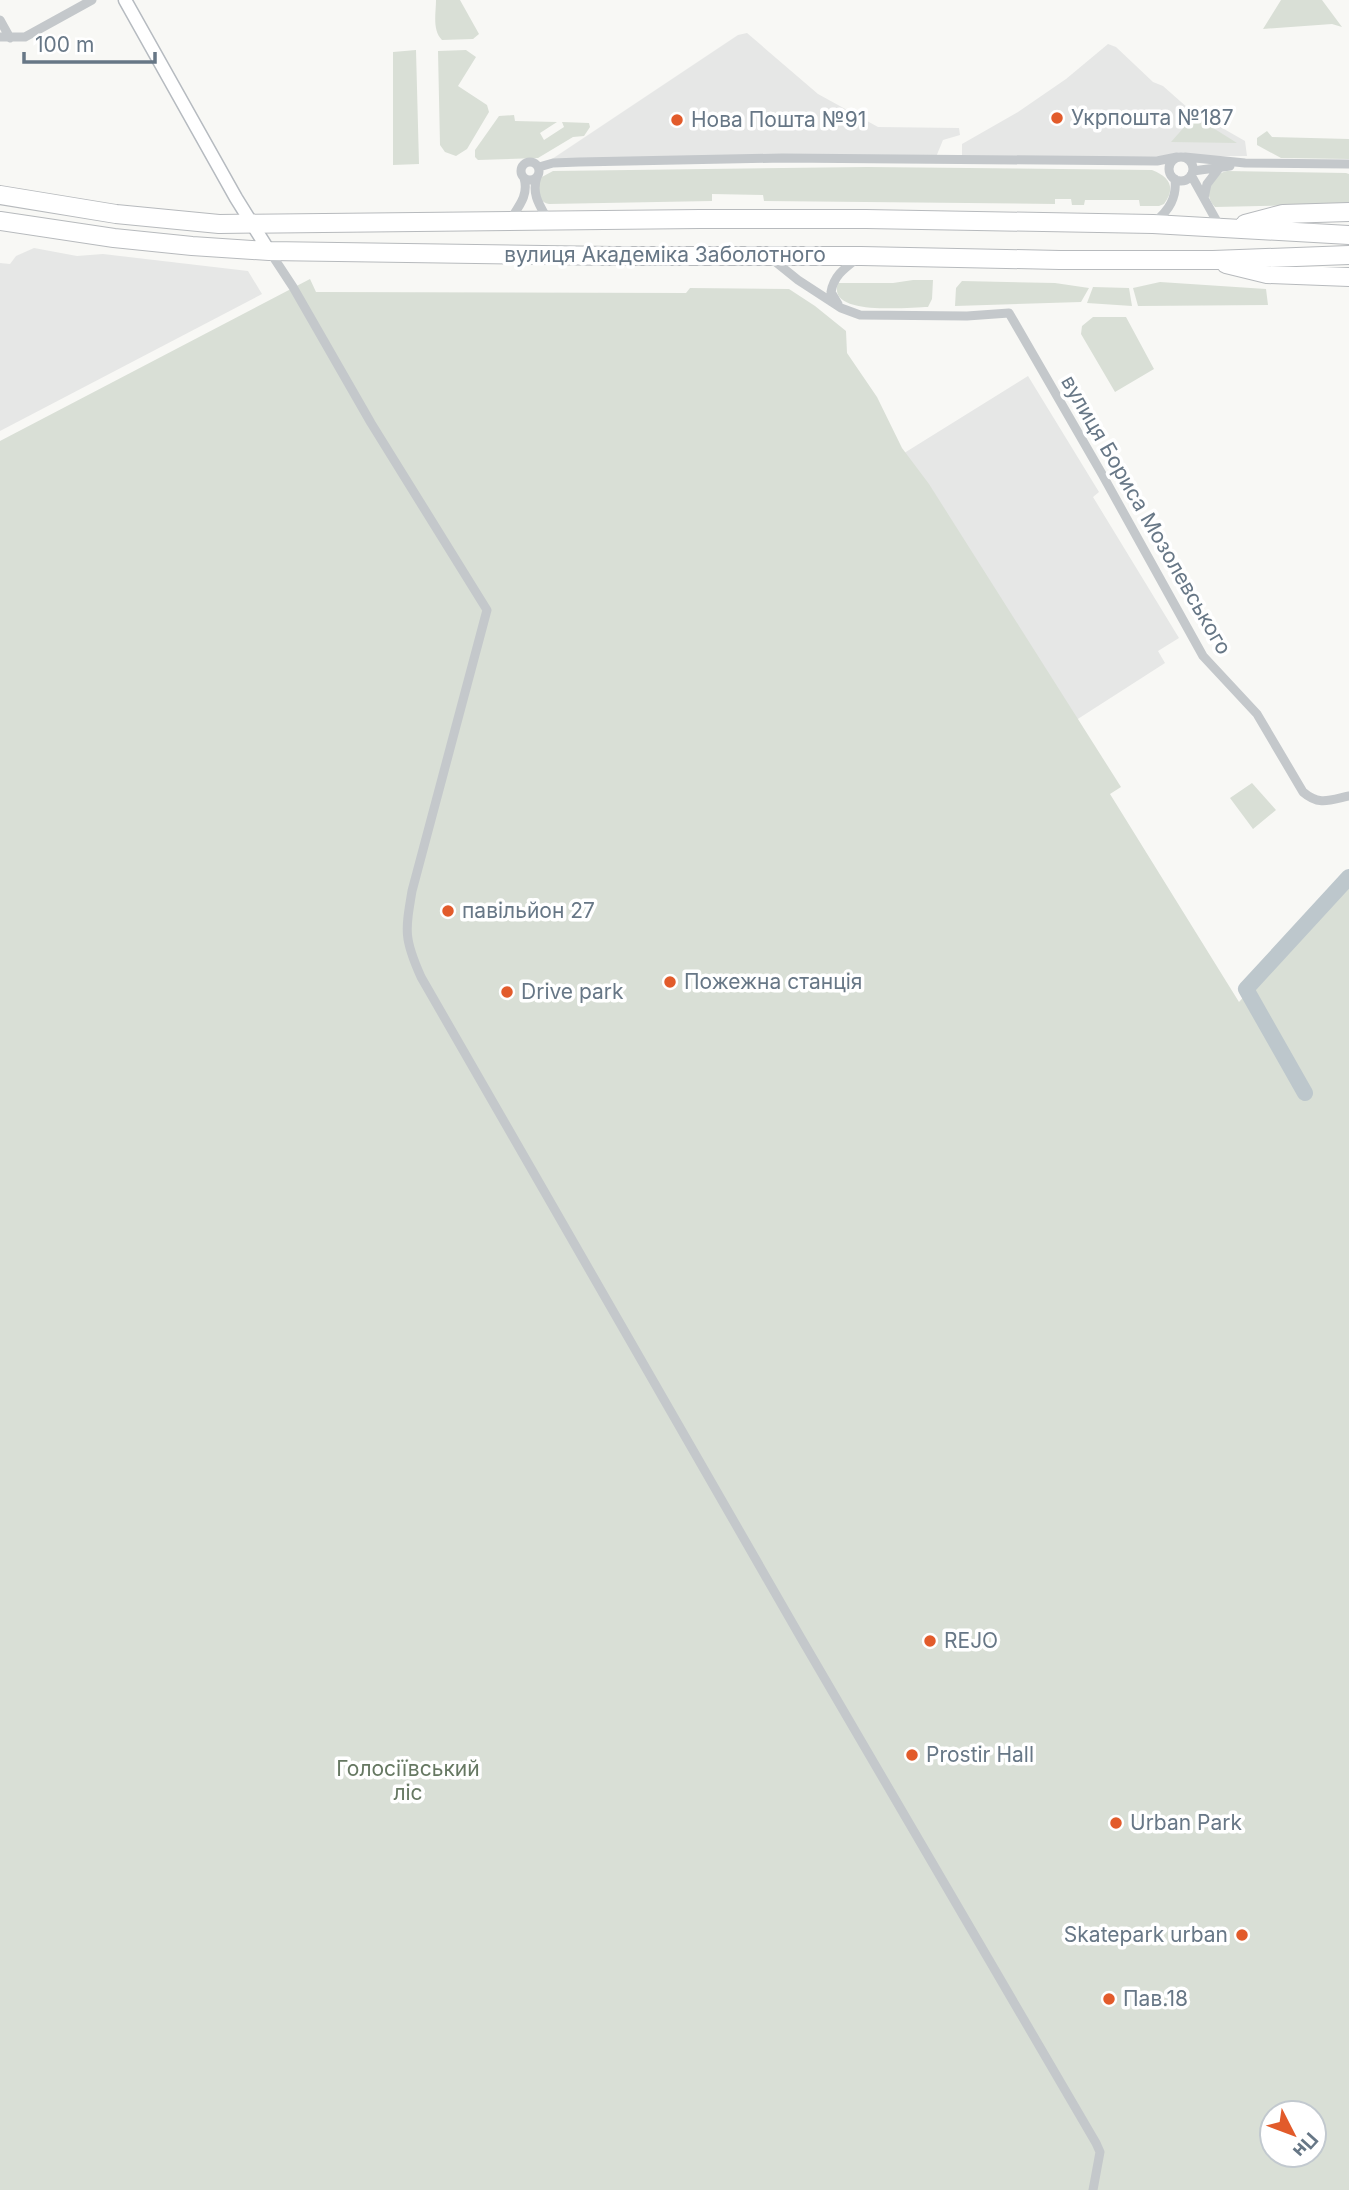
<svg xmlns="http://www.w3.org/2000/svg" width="1349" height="2190" font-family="Inter,sans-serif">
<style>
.built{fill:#e6e7e6}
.green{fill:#d9dfd6;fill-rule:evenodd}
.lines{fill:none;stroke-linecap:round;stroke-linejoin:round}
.river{stroke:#bdc7cc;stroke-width:16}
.secondary-casing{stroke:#b6bbc0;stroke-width:15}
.highway-casing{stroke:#b7babd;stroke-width:20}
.street{stroke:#c4c8cb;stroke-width:9}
.secondary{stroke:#fff;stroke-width:12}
.highway{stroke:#fff;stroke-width:18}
.poi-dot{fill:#e25b2b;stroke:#fff;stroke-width:2.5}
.labels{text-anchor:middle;stroke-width:7;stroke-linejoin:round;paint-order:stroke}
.poi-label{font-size:21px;fill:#677786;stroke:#fff;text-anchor:start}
.street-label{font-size:21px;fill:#677786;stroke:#fff}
.park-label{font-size:21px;fill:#667862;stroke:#fff}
</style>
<rect width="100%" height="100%" fill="#f8f8f5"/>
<path class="built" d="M747,33L818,94L878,127L959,128L960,135L943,140L936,157L552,159L738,35Z
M1108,44L1116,47L1153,82L1163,86L1189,109L1245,141L1247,156L962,158V144L1018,112L1066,79Z
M34,248L77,256L103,254L248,271L262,294L0,431V263L10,264L16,256Z
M1028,376L1099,492L1093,497L1179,638L1158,651L1165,663L1070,724L901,455Z"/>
<path class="green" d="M436,0H460L479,34L473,39L442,40C432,30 436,13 436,0Z
M1281,0H1322L1342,27L1332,24L1263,29Z
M416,50L419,164L393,165V52Z
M466,50L476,57L458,86L487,105L489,112L467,149L456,156L445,152L440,145L438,51Z
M514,115L515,121L557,122L540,133L544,140L564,127L562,122L589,123L590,127L584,136L573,137L538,158L478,160L475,157V150L499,116Z
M1194,116L1237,143L1171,142Z
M1267,131L1272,137L1349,139V159L1281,158L1257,145V138Z
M867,167L1152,170C1170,177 1176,188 1164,204L1159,206H1140L1139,200H1085L1084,205H1072L1071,199H1055V204L764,201L763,195L712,194V201L549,204C536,202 537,188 540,178L553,171Z
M1227,171L1346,173L1349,174V204L1215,207C1202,194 1210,175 1227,171Z
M310,279L316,292L686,293L690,288L789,289L815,306L846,331L847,353L877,397L902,448L929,484L1121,787L1110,794L1239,1002L1349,881V2190H0V441ZM1272,2113H1314V2155H1272Z
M913,280H933L932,299L928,307C910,307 826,317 838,283H893Z
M962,281L1055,283L1089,288L1081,302L955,306L956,288Z
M1160,282L1266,289L1268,305L1138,306L1133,288Z
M1093,287L1129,288L1132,306L1087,303Z
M1093,317H1126L1154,369L1115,392L1081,334L1082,326Z
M1252,783L1276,810L1253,829L1230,798Z"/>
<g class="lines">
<path class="river" d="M1305,1093L1246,989L1349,877"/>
<g class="secondary-casing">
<path id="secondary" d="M125,0L236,198L269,251"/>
</g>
<g class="highway-casing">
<path id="highway" d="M0,195L116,214L219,224L700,219H866L1153,224L1349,235
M0,221L114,238L192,246L269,251L613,256H861L1060,260H1213L1349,255
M1245,224L1283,214L1349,212
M1226,264L1267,274L1349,277"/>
</g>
<path class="street" d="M0,20L10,38
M0,37H25L92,0
M1169 169a12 12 0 1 1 24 0a12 12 0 1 1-24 0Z
M1185,157L1245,163L1349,164
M521 171a9 9 0 1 1 18 0a9 9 0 1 1-18 0Z
M539,167L553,163L579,162L782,158L1157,161L1177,157
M1193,171L1230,166
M1191,175L1220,227
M537,177C531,194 540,206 548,220
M1204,198L1207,184L1220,167
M510,220C519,206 529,195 524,178
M1155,222C1169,210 1177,198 1175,179
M270,252L293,287L371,423L487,610L412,891C405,932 404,939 421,977L801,1638L1096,2143L1100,2152L1093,2190
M772,259L798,280L841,308L860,315L967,316L1009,313L1102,474L1203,656L1257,714L1303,792C1319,806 1330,800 1349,796
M838,304L831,292C834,275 845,268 858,258"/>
<use href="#secondary" class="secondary"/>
<use href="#highway" class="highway"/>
</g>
<g class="poi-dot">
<circle cx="1057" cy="118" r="7"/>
<circle cx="677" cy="120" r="7"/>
<circle cx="448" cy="911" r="7"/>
<circle cx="670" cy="982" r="7"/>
<circle cx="507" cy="992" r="7"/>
<circle cx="930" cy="1641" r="7"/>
<circle cx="912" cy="1755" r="7"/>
<circle cx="1116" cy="1823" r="7"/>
<circle cx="1242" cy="1935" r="7"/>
<circle cx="1109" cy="1999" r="7"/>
</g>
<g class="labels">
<g class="poi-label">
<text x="1071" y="125">Укрпошта №187</text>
<text x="691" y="127">Нова Пошта №91</text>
<text x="462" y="918">павільйон 27</text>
<text x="684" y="989">Пожежна станція</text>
<text x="521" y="999">Drive park</text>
<text x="944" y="1648">REJO</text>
<text x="926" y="1762">Prostir Hall</text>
<text x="1130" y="1830">Urban Park</text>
<text x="1228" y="1942" text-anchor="end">Skatepark urban</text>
<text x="1123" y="2006">Пав.18</text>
</g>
<g class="street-label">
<text x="665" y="262">вулиця Академіка Заболотного</text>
<text transform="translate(1146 515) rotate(60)" y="7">вулиця Бориса Мозолевського</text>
</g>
<g class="park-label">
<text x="408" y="1776">Голосіївський<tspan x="408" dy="24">ліс</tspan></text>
</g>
</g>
<g transform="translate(1293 2134) rotate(132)"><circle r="33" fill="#ffffff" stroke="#c2c9cf" stroke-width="2"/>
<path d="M0-5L12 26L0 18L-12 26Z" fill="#e25b2b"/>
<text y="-10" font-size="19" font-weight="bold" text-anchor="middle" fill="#677786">Пн</text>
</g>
<path d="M24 52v10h131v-10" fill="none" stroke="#677786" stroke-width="3.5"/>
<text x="35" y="52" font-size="21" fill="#677786" stroke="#ffffff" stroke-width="5" paint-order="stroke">100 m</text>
</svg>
